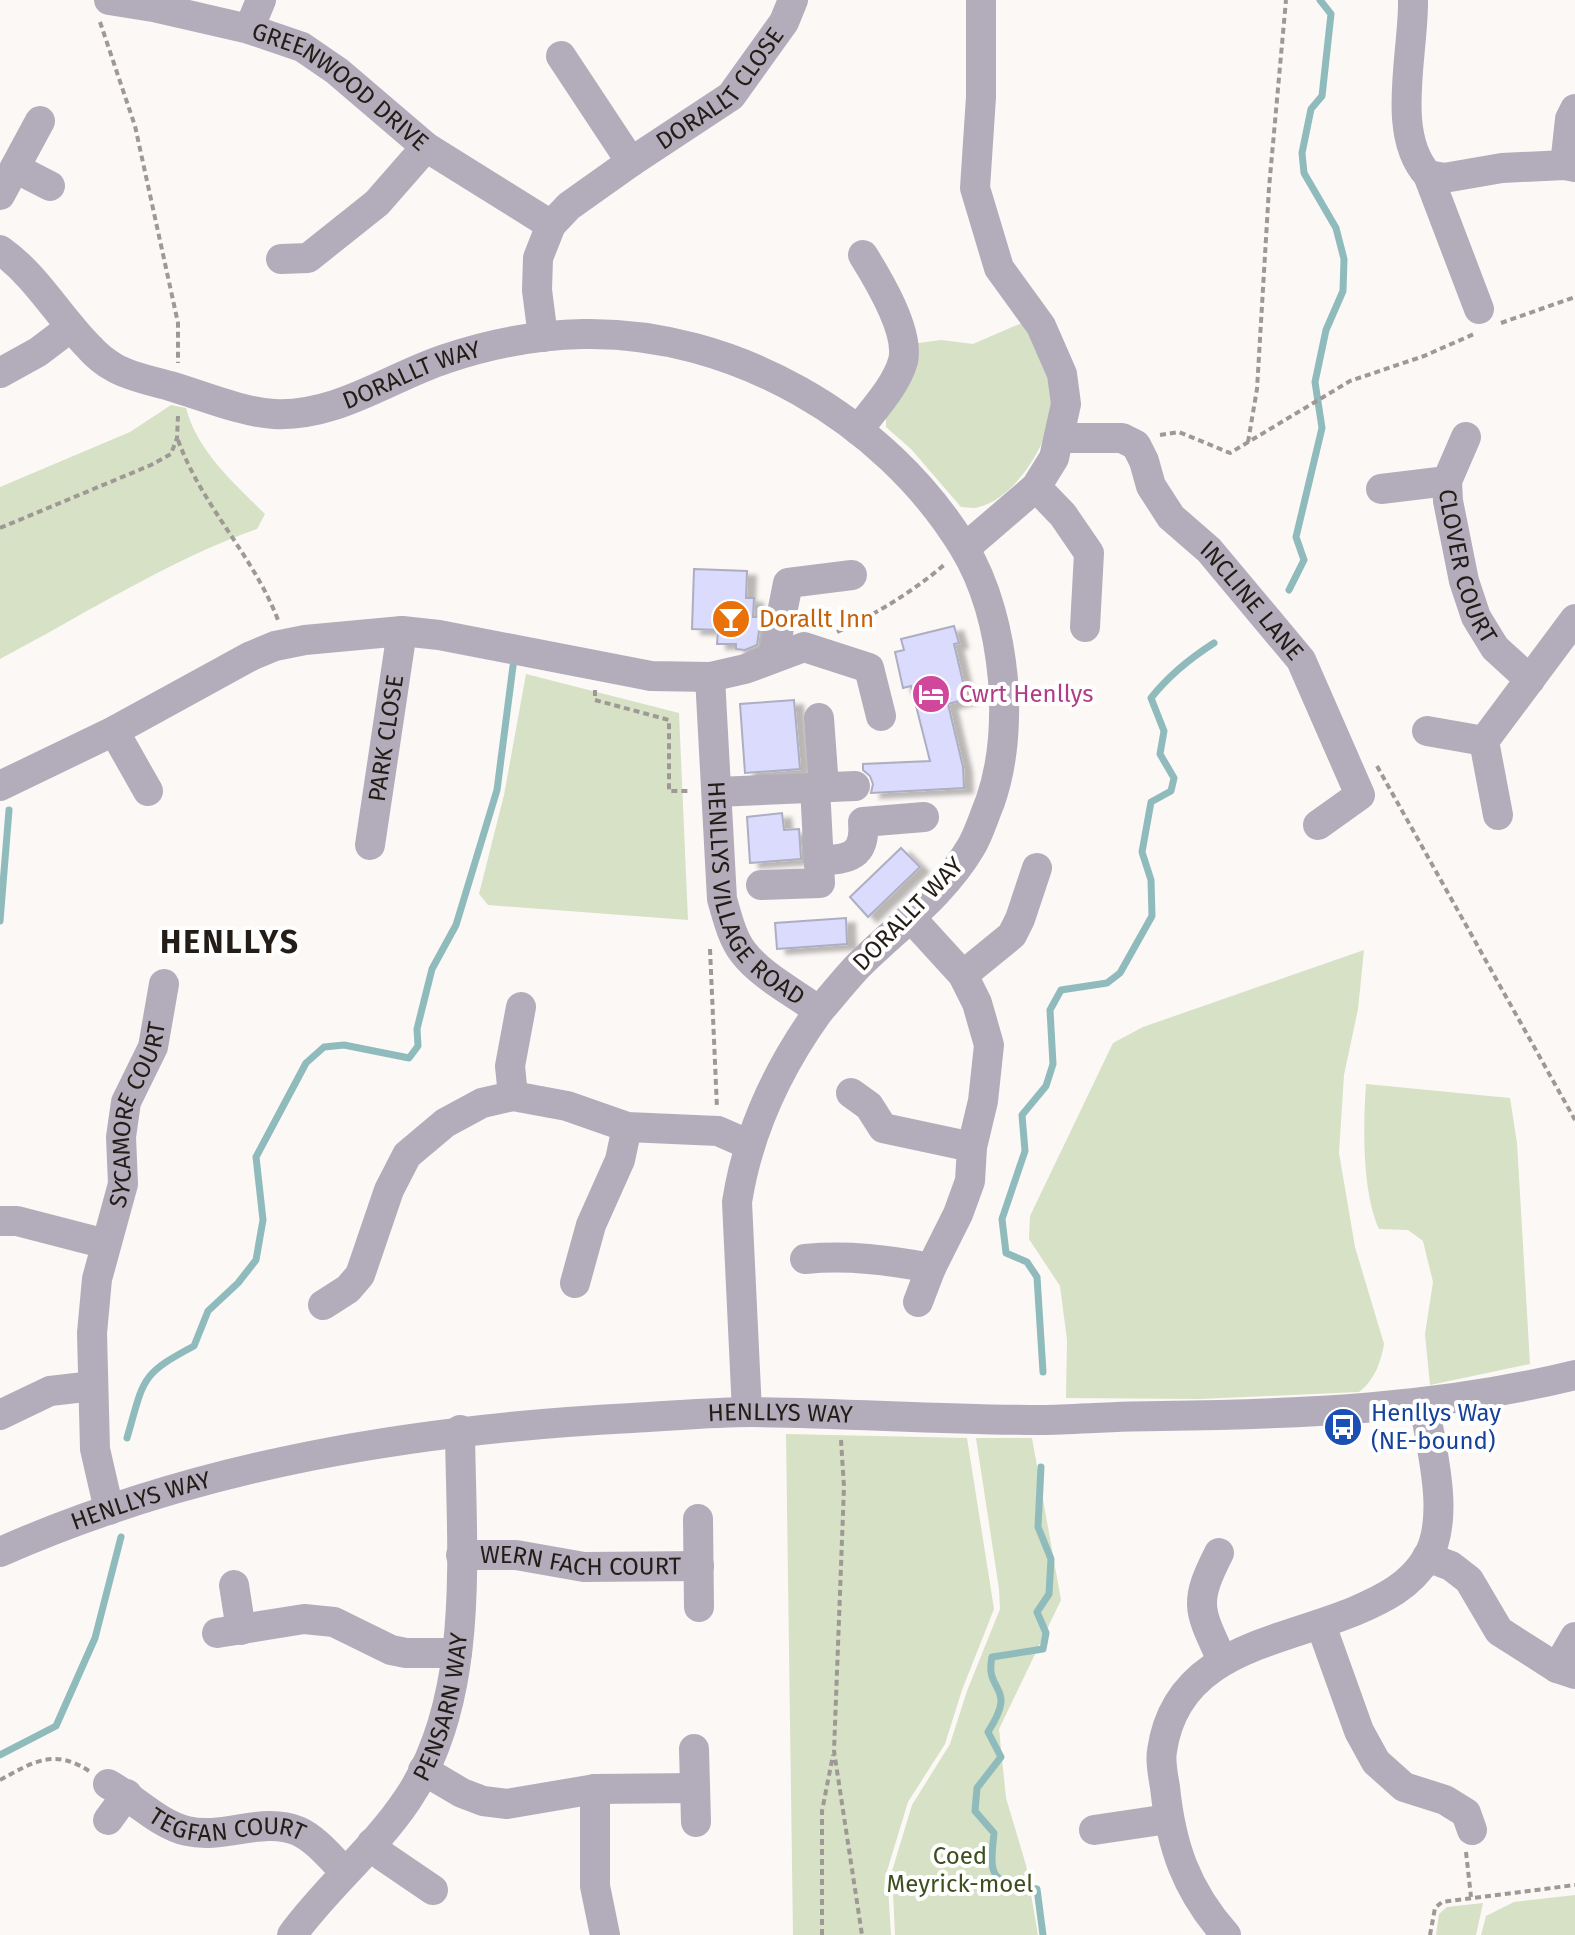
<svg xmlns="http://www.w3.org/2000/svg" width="1575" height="1935" font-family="'Fira Sans',sans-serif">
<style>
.green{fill:#d7e1c5}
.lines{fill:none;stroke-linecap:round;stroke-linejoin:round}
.stream{stroke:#90bbbd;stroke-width:7}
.building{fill:#dadbfd;stroke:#adaec1;stroke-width:2;filter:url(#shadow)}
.path{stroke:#9f9996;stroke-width:4;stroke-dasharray:6 4;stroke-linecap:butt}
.minor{stroke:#b3adbb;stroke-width:30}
.labels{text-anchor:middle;stroke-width:8;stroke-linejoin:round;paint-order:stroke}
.street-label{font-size:24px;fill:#231c17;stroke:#fff}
.food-label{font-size:24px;fill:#c56008;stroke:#fff;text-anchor:start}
.hotel-label{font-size:24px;fill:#b23c85;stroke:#fff;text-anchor:start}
.transit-label{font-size:24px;fill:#164399;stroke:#fff;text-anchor:start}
.park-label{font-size:24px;fill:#3e4e1c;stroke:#fff}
.district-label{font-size:32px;font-weight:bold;letter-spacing:2px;fill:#231c17;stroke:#fff}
</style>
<defs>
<filter id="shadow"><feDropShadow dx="9" dy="5" stdDeviation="2" flood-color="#0004"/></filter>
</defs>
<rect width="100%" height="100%" fill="#fcf8f6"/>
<path class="green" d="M1024,322C1033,341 1048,363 1052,384C1062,425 1020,497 979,507C974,509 967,507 961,507L911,449L886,427V418L911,344L941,340L973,344Z
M171,405L186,408C197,451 235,484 265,514L257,529C167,561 84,615 0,659V487L130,432Z
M526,674L679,713L688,920L488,905L479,894L504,795Z
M1364,950L1358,1009L1344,1075L1339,1153L1355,1247L1384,1344C1381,1362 1374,1381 1359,1392L1200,1399L1066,1398L1067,1340L1060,1286L1029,1239L1030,1216L1113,1043L1143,1027Z
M1366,1084L1510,1098L1517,1143L1530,1364L1430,1385L1425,1334L1433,1282L1423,1241L1408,1230L1379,1229C1362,1191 1363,1126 1366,1084Z
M786,1434L967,1438L994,1609L962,1690L945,1744L908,1802L887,1871L891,1935H793Z
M976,1438H1032L1061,1600L999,1729L1006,1798L1026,1865L1038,1935H895L892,1871L912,1805L950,1744L967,1691L1000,1609L999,1589Z
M1575,1895V1935H1481L1486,1916L1514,1902Z
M1483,1903L1476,1935H1436L1439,1914L1447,1907Z"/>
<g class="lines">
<path class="stream" d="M1289,590L1304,560L1296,537L1322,428L1315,382L1326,330L1343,291L1344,259L1336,228L1304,173L1302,153L1311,109L1322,96L1331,14L1320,0
M0,921L9,810
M1043,1372L1037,1277L1027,1262L1006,1253L1002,1219L1025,1151L1022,1115L1046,1086L1053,1064L1050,1010L1061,990L1107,983L1120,973L1152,916L1151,880L1142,852L1151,802L1171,791L1174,778L1160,754L1164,731L1151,698C1169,675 1189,659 1214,643
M127,1438C144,1380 139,1375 194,1346L208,1311L238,1283L256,1260L263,1220L256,1157L306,1063L324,1047L344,1045L409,1058L418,1046L417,1029L432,969L456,925L497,790L513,666
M1041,1467L1038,1527L1051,1559L1049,1594L1037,1612L1046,1633L1043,1649L992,1657C984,1694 1019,1684 988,1732L1001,1757L977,1788L975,1811L994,1833C989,1879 990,1881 1037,1889L1043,1935
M0,1755L56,1726L95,1638L121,1537"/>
</g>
<path class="building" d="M694,569L747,571L746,598H754L753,617H761L757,645L745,650L736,649V644H717L718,630L692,629Z
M954,626L959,643L954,644L967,699L948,704L963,767L964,788L871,793L873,784L870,776L863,770V764L930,761L911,686L903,688L895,652L904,650L901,639Z
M794,700L800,769L745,773L740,704Z
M782,813L784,830L799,829L801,859L750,863L747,817Z
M901,848L920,867L868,917L850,897Z
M846,918L847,944L777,949L775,923Z"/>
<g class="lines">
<path class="path" d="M100,22L135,126L178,323V363
M1501,323L1575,297
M1160,435L1179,432L1230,453L1350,381L1424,356L1474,334
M178,440C202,506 253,555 278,620
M1248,442L1257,389L1269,188L1286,0
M0,528L151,465L171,454L177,438L178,416
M837,632C876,614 911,593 944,565
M595,690V700L669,720V791H690
M1377,766L1575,1120
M710,949L717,1108
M841,1440L844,1487L834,1751L862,1935
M0,1780C33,1762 54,1748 89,1771
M1466,1852L1471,1897
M822,1935V1811L833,1755
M1430,1935L1435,1908L1442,1902L1575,1885"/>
<g class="minor">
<path id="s1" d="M109,0L153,7L249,29L302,47L337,71L426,147L551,225"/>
<path d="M1413,0C1414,53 1390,134 1428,175L1479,309"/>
<path d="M249,29L261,0"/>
<path d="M561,56L631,162"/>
<path d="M1565,165L1570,119L1575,109"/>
<path d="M15,168L50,186"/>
<path d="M1428,175L1444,178L1502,168L1565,165L1575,167"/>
<path d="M0,195L40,121"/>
<path id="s2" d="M0,250C36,275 59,317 89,347C96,355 106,363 115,368C131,377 152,381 170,386C201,395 241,412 274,414C337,417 388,378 445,359C489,344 537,335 583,334C733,331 885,419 963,546C987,585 999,635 1003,680C1006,721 1004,762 990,802C984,816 979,834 971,847C943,895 896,928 857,967C844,981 832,996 819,1011"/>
<path d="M281,259L308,258L377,203L426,147"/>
<path id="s3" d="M543,337L537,290L538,258L551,225L569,206L631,162L731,96L784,22L793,0"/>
<path d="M0,373L38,352L71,327"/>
<path d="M858,430C873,410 896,386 903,361C910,332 878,279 863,255"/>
<path id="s4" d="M1466,437L1447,481L1448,501L1464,581L1476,617L1495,648L1530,680"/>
<path id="s5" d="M1059,438H1122L1136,445L1144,461L1151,486L1171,517L1209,550L1301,660L1360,795L1318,825"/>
<path d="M1036,487L1063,515L1089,553L1085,627"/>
<path d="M1381,489L1447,481"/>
<path d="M965,548L1036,487L1054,458L1066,404L1062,374L1041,326L999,268L975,188L981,97V0"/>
<path d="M773,658L788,583L852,575"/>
<path id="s6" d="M710,677L722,899C727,916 732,938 743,952C761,976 795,993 819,1011C778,1068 748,1132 737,1202L747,1412"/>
<path d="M819,718L824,787"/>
<path d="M114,731L148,791"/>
<path d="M1427,731L1484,741L1575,619"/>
<path d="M1484,741L1498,815"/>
<path d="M0,786L114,731L251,656L275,646L305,640L402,631L439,635L651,676L710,677L745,669L804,647L869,668L881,716"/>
<path d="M717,792L855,786"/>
<path id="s7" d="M370,845L402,631"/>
<path d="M819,860C849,860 866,856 863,822L924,817"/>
<path d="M761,885L820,883L815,787"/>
<path d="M911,918L963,975L977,1003L989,1045L983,1101L972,1147L970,1181L958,1214L931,1268L918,1302"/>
<path d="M963,975L1012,935L1020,919L1037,868"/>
<path d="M851,1093L869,1106L883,1128L972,1147"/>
<path d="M513,1096L510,1066L521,1007"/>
<path d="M0,1221H17L106,1244"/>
<path d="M805,1259C849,1255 888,1260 931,1268"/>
<path d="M575,1283L591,1225L620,1160L627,1127"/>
<path d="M323,1305L348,1289L360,1275L389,1190L407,1155L445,1123L482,1103L513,1096L567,1106L627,1127L718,1131L750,1145"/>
<path d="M0,1415L50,1391L93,1386"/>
<path id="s8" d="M109,1510L95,1449L92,1333L97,1279L123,1184L121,1137L126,1102L153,1047L164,984"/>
<path d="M698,1519L699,1607"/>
<path id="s9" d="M0,1552C200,1464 415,1429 632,1418C672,1416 712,1412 752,1412C848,1413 945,1420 1041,1420C1081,1419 1121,1416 1161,1416C1303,1414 1437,1409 1575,1375"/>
<path d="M1219,1553C1193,1604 1199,1610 1222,1660"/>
<path id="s10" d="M461,1555H516L584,1567L699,1566"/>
<path d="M1427,1557L1451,1566L1469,1580L1499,1631L1557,1668L1575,1674"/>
<path d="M234,1585L241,1630"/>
<path d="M1321,1625L1359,1731L1376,1762L1404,1787L1445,1800L1466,1813L1472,1830"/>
<path d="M217,1633L304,1619L334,1622L391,1650L406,1653H457"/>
<path d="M1557,1668L1575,1637"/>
<path d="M694,1749L696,1822"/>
<path d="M423,1770L462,1793L483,1801L507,1804L595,1789L695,1788"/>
<path id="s11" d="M108,1784C134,1798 158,1824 187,1831C224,1840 262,1816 298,1831C316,1839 331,1858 344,1871"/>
<path d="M595,1789V1886L605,1935"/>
<path d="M108,1820L127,1794"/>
<path d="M1094,1830L1168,1819"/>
<path d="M372,1843L383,1856L433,1890"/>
<path id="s12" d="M292,1935C327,1887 374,1849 407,1800C477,1697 461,1549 460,1430"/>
<path d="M1226,1935C1186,1890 1171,1846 1165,1787C1163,1775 1160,1762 1162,1751C1176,1650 1278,1643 1355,1611C1383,1599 1410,1586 1427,1558C1451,1518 1431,1448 1424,1404"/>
</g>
</g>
<defs>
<g id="bar-disc" transform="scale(2)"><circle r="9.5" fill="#e8710a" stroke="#fff"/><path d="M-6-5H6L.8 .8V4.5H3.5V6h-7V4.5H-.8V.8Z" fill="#fff"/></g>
<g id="hotel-disc" transform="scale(2)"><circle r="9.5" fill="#d1479c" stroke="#fff"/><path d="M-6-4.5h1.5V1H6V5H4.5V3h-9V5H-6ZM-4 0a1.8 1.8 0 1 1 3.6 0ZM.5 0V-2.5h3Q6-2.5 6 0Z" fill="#fff"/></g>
<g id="bus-disc" transform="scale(2)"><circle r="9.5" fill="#1a4fb4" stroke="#fff"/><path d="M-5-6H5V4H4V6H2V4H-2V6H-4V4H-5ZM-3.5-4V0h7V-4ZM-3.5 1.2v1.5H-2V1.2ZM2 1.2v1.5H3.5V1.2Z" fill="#fff"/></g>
</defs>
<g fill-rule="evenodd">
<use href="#bar-disc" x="731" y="619"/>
<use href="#hotel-disc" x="931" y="694"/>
<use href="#bus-disc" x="1343" y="1427"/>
</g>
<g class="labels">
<g class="street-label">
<text dy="8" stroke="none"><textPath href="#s3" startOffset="334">DORALLT CLOSE</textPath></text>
<text dy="8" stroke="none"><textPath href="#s1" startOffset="252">GREENWOOD DRIVE</textPath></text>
<text dy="8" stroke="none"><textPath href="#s2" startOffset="476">DORALLT WAY</textPath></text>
<text dy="8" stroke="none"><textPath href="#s4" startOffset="136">CLOVER COURT</textPath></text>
<text dy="8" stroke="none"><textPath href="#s5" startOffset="276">INCLINE LANE</textPath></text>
<text dy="8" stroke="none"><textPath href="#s7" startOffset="108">PARK CLOSE</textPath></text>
<text dy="8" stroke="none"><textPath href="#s6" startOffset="230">HENLLYS VILLAGE ROAD</textPath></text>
<text transform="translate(908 914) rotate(-46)" y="8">DORALLT WAY</text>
<text dy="8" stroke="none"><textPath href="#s8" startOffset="404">SYCAMORE COURT</textPath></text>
<text dy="8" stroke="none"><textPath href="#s9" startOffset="798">HENLLYS WAY</textPath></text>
<text dy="8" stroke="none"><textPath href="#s9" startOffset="150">HENLLYS WAY</textPath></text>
<text dy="8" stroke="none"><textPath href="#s10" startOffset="120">WERN FACH COURT</textPath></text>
<text dy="8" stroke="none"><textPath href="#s12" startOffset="278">PENSARN WAY</textPath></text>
<text dy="8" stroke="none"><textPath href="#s11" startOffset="132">TEGFAN COURT</textPath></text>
</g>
<g class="food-label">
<text x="759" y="627">Dorallt Inn</text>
</g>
<g class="hotel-label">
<text x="959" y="702">Cwrt Henllys</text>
</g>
<g class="transit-label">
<text x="1371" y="1421">Henllys Way<tspan x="1371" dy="28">(NE-bound)</tspan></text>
</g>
<g class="park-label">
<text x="960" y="1864">Coed<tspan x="960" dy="28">Meyrick-moel</tspan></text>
</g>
<g class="district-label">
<text x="230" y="953">HENLLYS</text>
</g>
</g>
</svg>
